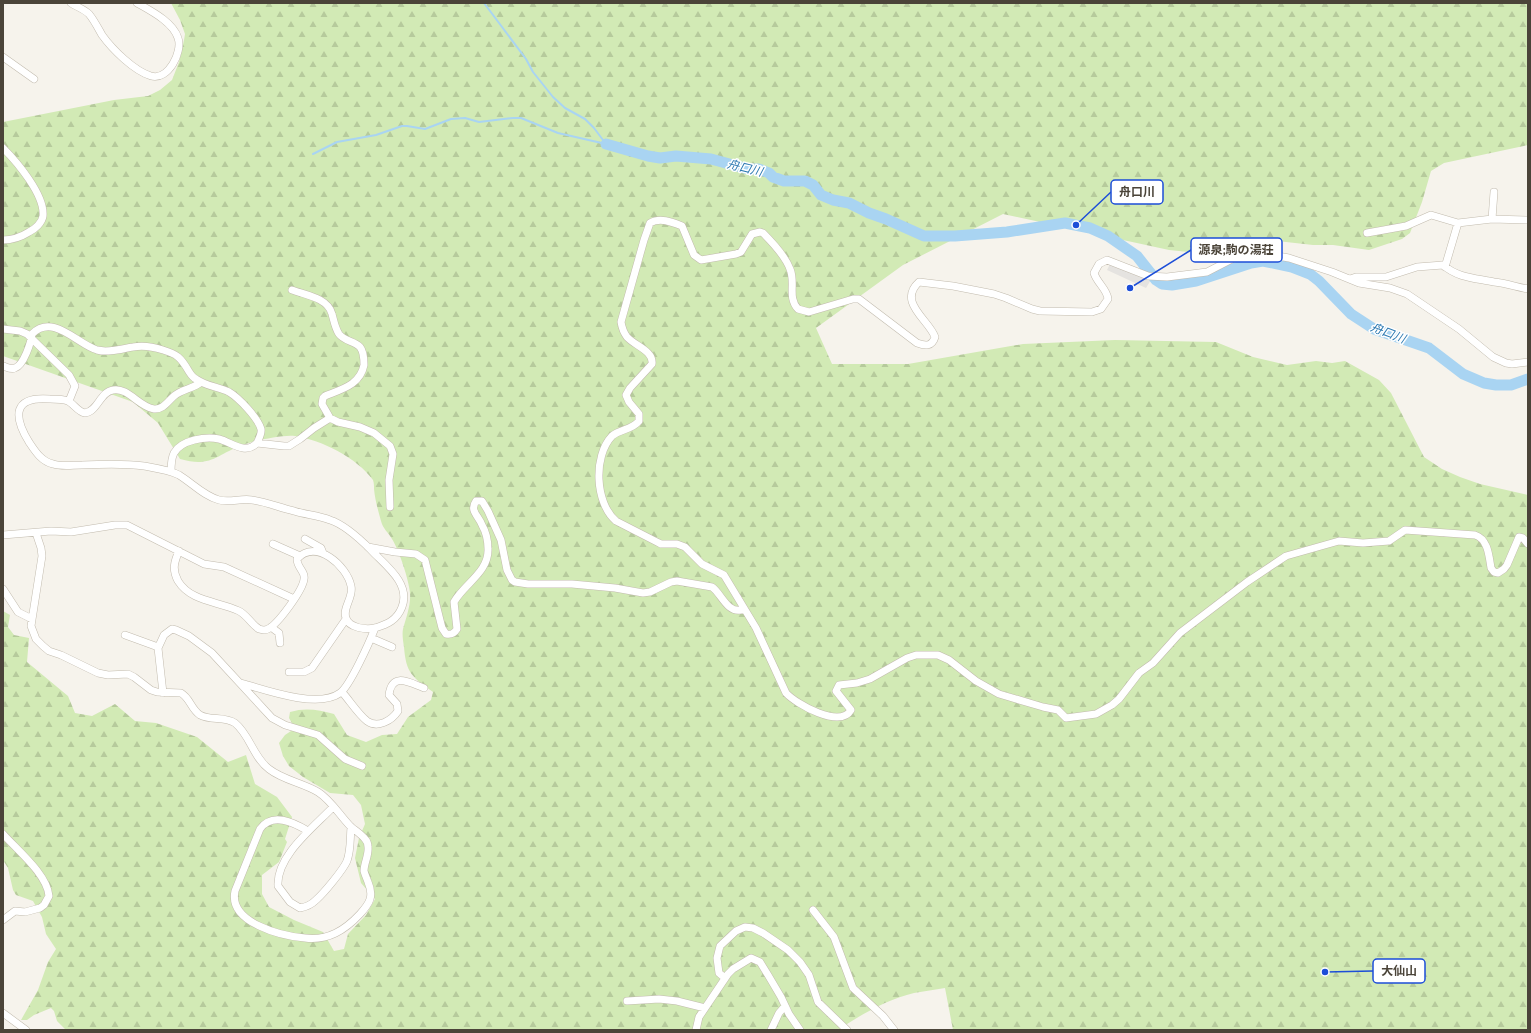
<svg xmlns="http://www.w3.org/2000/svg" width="1531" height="1033" font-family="'PT Sans Narrow','Noto Sans JP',sans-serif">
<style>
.forest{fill:url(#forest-firs)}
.parking{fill:#e5e3e0}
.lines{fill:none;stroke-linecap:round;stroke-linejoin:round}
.stream{stroke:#a9d4f2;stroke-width:2}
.river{stroke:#a9d4f2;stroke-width:11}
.minor-casing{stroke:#c2bbae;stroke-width:8}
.minor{stroke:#fff;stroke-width:7}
.labels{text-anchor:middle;stroke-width:3;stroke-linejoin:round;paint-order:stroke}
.water-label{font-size:12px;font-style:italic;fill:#2e7ab2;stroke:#fff}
.leader{fill:none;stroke:#1d4ed8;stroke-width:1.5}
.callout-dot{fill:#1d4ed8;stroke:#fff;stroke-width:1.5}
.callout{fill:#fff;stroke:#1d4ed8;stroke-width:1.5}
.callout-label{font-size:12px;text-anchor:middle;font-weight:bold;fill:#4b4439}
</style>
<defs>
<pattern id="forest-firs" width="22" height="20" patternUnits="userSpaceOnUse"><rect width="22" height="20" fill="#d2eab5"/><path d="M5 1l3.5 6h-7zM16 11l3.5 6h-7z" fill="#b6ca9c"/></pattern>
</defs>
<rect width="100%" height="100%" fill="#f6f3ec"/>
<path class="forest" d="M171,3H1528V145L1444,163L1431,171L1422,202L1410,233L1402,239L1369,250L1333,245H1313L1277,241L1238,257L1169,250L1003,214L903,265L816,328L832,364H908L1023,344L1115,340L1216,342L1253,357L1287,365L1316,361L1332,363L1345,361L1379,380L1391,393L1424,457L1442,469L1460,477L1480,484L1528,495V1030H953L945,988C935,990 924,991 914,993C888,999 860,1015 838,1030H66L57,1021L54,1011L51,1008L34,1015L27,1020H21L38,990L48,962L56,949L46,934L42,917L33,901L16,895L13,890L8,868L3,860V611L10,615L8,627L14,635L29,638L27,662L68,696L75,713L92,716L115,704L135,721L156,723L197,737L228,762L246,755L255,784L277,797L292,817L285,839L287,842L279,862L262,875V894L269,907L294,920L323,932L334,951L344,949L348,934L366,915L375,899L361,883L355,858L359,838L365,824L361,805L353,795L330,793L303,777L289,766L283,756L279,743L285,735L291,731L293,725L289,718L290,712C306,707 319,710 334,714L347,735L366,742L382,735L397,734L408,717L431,700L433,692C412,677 406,673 404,647C403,641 402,634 403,629C406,618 411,605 410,593C409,580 399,550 392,539C388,532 383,529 381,521C378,510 375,500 374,489C374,486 374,483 373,480C357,458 322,440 295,436C285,434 252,441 242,445C216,455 211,468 180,459L158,423L133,402L3,356V122L114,100L148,96L160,90L172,80L179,62L184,40L185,34L180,20Z"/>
<path class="parking" d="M1110,264L1152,278L1146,288L1107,270Z"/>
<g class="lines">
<path class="stream" d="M484,3L526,59L533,72L553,97L565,108L585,119L594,128L606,144
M313,154L337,142L376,135L402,126H407L425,129L451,119L465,118L479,122L513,118H521L558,133L606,144"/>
<path class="river" d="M606,144L648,156L660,158L676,156L711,159L748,169H759L769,173L773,177L784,181H805L813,185L821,195L833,200L849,203L869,213L886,219L924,236H955L1007,232L1065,223L1090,228L1108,236L1137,256L1156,280L1162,284L1172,285L1196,281L1251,263L1263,261L1292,267L1310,274L1319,281L1351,314L1374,329L1429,348L1463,374L1484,383L1496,385H1511L1528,379"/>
<g class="minor-casing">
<path id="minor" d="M71,3C77,7 84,9 89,14C94,20 98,28 102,35C112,49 134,71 151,76C168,81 183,52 178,38C173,22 151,11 137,3
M3,57L34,79
M3,148C17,162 45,195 43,216C42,223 35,229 29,232C21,237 12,240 3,240
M1492,219L1494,192
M1458,223L1492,219L1528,220
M1367,233L1406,226L1431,215L1458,223L1445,267
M1350,279L1356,277H1386L1417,267L1443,265C1458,278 1475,278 1494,282C1505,283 1517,287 1528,289
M292,290C306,295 328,298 332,314C334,321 335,328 339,334C344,341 354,341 360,347C364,352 364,359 364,365C360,385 342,389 325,396L323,398L322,404L330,418L338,422L360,427L374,433L390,446L393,454L389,480L390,507
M3,329L20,331L27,334L69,375L75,386L69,401
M1528,362L1512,364L1506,363L1493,357L1459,329L1407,294L1390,288L1359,283L1332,272L1289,258L1261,253L1252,254L1238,256L1207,272L1167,277L1148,276L1107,260L1099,264L1094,273C1097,283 1107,289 1108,299L1101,309L1092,312L1040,311L1032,309L1006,298L994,294L953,286L919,282C897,302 929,320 935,337C932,347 925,346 917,343L859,299H853L809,312L798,309C787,297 796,283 790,269C786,258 772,242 763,233L760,232L752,234L741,252L736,254L701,260L694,255L682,226C672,222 660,217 650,223L644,240L621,322C622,328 624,333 627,337C635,346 654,351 652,364L630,388L626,395L629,402L639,414V421C632,430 620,429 612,436C593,456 595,503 616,521L657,542L661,544H677L685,547L702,564L724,575L756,628L786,693C796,704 840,729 851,710L836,691L839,685L857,683L870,679L907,658L916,655H938L949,660L976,681L999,694L1043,707L1058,710L1066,718L1096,714L1112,705L1119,699L1139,673L1153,663L1180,633L1247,582L1286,556L1339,541L1363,543L1389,541L1405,530L1475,535C1488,539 1489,556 1491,568L1494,572L1498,573L1504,569L1507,565L1519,537L1523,538L1528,544
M3,366C7,367 11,370 15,368C24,365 31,342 32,334C53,313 77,344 97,350C109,353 121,349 133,347C143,345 154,347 163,350C177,354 181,358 188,370C190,373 192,377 196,379C205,386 219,387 229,392C239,398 258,418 261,429C262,433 259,439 257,443C253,447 248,449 243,448C235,447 227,441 219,439C206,436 181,440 174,453C171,459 171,465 171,472
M257,443L284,446H289L300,439L314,428L330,418
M36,533L41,548L42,556L31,626L36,639L43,646L49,651L61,655L98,673L108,675L128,674L134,677L151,690L157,692L181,693C190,698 191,709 200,715C211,721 224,716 235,723C250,735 253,757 269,769C283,780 303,783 318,792C331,800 340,816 351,827C356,831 361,834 365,839C367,841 368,844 368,847C369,855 364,863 364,871C365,875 367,879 368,882C374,896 370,903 360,914C345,930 328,941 305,938C282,936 228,923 235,891L260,829C272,812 293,822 308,831
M3,535L51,531L71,532L115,525H127L204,564L224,567L294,599
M305,539L321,548L323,553
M273,544L300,556
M368,547L395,552L416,554L425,560L442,628L446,634C451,635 454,634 457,629L454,602C464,584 489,572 488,549C488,541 486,532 482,525C479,516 469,511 476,501H482L488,511L501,540L507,570L512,580L515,582L528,584H572L615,588L643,593L650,592L671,582L677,581L712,587C721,593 727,613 741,610L743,607
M179,551C174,562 172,570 178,581C191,602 218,601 239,611C247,615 251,624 259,629C262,630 266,630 268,629C278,624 303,590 304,579C306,572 297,568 297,559C316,538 347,566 351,586C354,597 342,608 346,618C349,628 366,630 375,628C388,624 397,620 402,607C411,583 385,565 371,550C361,540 343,524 330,520C318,515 306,515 294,511C280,508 267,502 252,500C241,498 230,503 219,500C204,496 192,483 179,475C169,470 155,468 144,466C123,463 102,464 82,465C72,465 62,467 53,464C41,461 35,451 29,442C13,416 13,396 50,399C55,399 63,399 68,401C74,404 78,412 85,413C98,411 100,392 113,390C128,387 139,407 154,409C163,410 168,401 174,396C182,389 193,389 201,382
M3,589L18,612L32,619
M271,627L279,633L280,643
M125,635L158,647
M371,638L392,647
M289,672H304L312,668L346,619
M241,683C265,690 318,709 340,693C350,686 370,641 375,628
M342,692C350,701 358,714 367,721C378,729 392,720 398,711L397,704L389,695C392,671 410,683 424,688
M163,693L158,648L164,635L172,629L176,630L189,636L212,653L272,718L285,725L318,735L345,759L362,766
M333,807C314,827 276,856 278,886L290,902L300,908C306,907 312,904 316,900C324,893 343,870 347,861C351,850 350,838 351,827
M3,834C17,850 47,874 49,896L44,905L40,908L25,912L15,911L3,920
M813,910L834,937L853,988L883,1016L894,1030
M725,978L719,973L717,958L720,946L736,931L745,927L753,928L763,933L788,950L800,962L809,975L818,1002L847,1030
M627,1001L659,999L677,1001L705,1008
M3,1013L26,1030
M696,1030L699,1017L728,974L733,969L751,958L760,962L768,975L781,997L789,1014L800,1030
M771,1030L779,1013L785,1006"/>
</g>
<use href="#minor" class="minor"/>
</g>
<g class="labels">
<g class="water-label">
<text transform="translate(745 168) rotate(14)" y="4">舟口川</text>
<text transform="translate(1388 333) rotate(21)" y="4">舟口川</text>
</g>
</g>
<path class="leader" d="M1076 225L1111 192M1130 288L1191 250M1325 972L1373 971"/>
<g class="callout-dot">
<circle cx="1076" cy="225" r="4"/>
<circle cx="1130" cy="288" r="4"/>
<circle cx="1325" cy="972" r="4"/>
</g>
<g class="callout">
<rect x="1111" y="180" width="52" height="24" rx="4"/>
<rect x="1191" y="238" width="91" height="24" rx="4"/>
<rect x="1373" y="959" width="52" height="24" rx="4"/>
</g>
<g class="callout-label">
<text x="1137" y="196">舟口川</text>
<text x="1236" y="254">源泉;駒の湯荘</text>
<text x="1399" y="975">大仙山</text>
</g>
<rect width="1531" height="1033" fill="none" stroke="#4b4439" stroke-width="8"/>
</svg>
